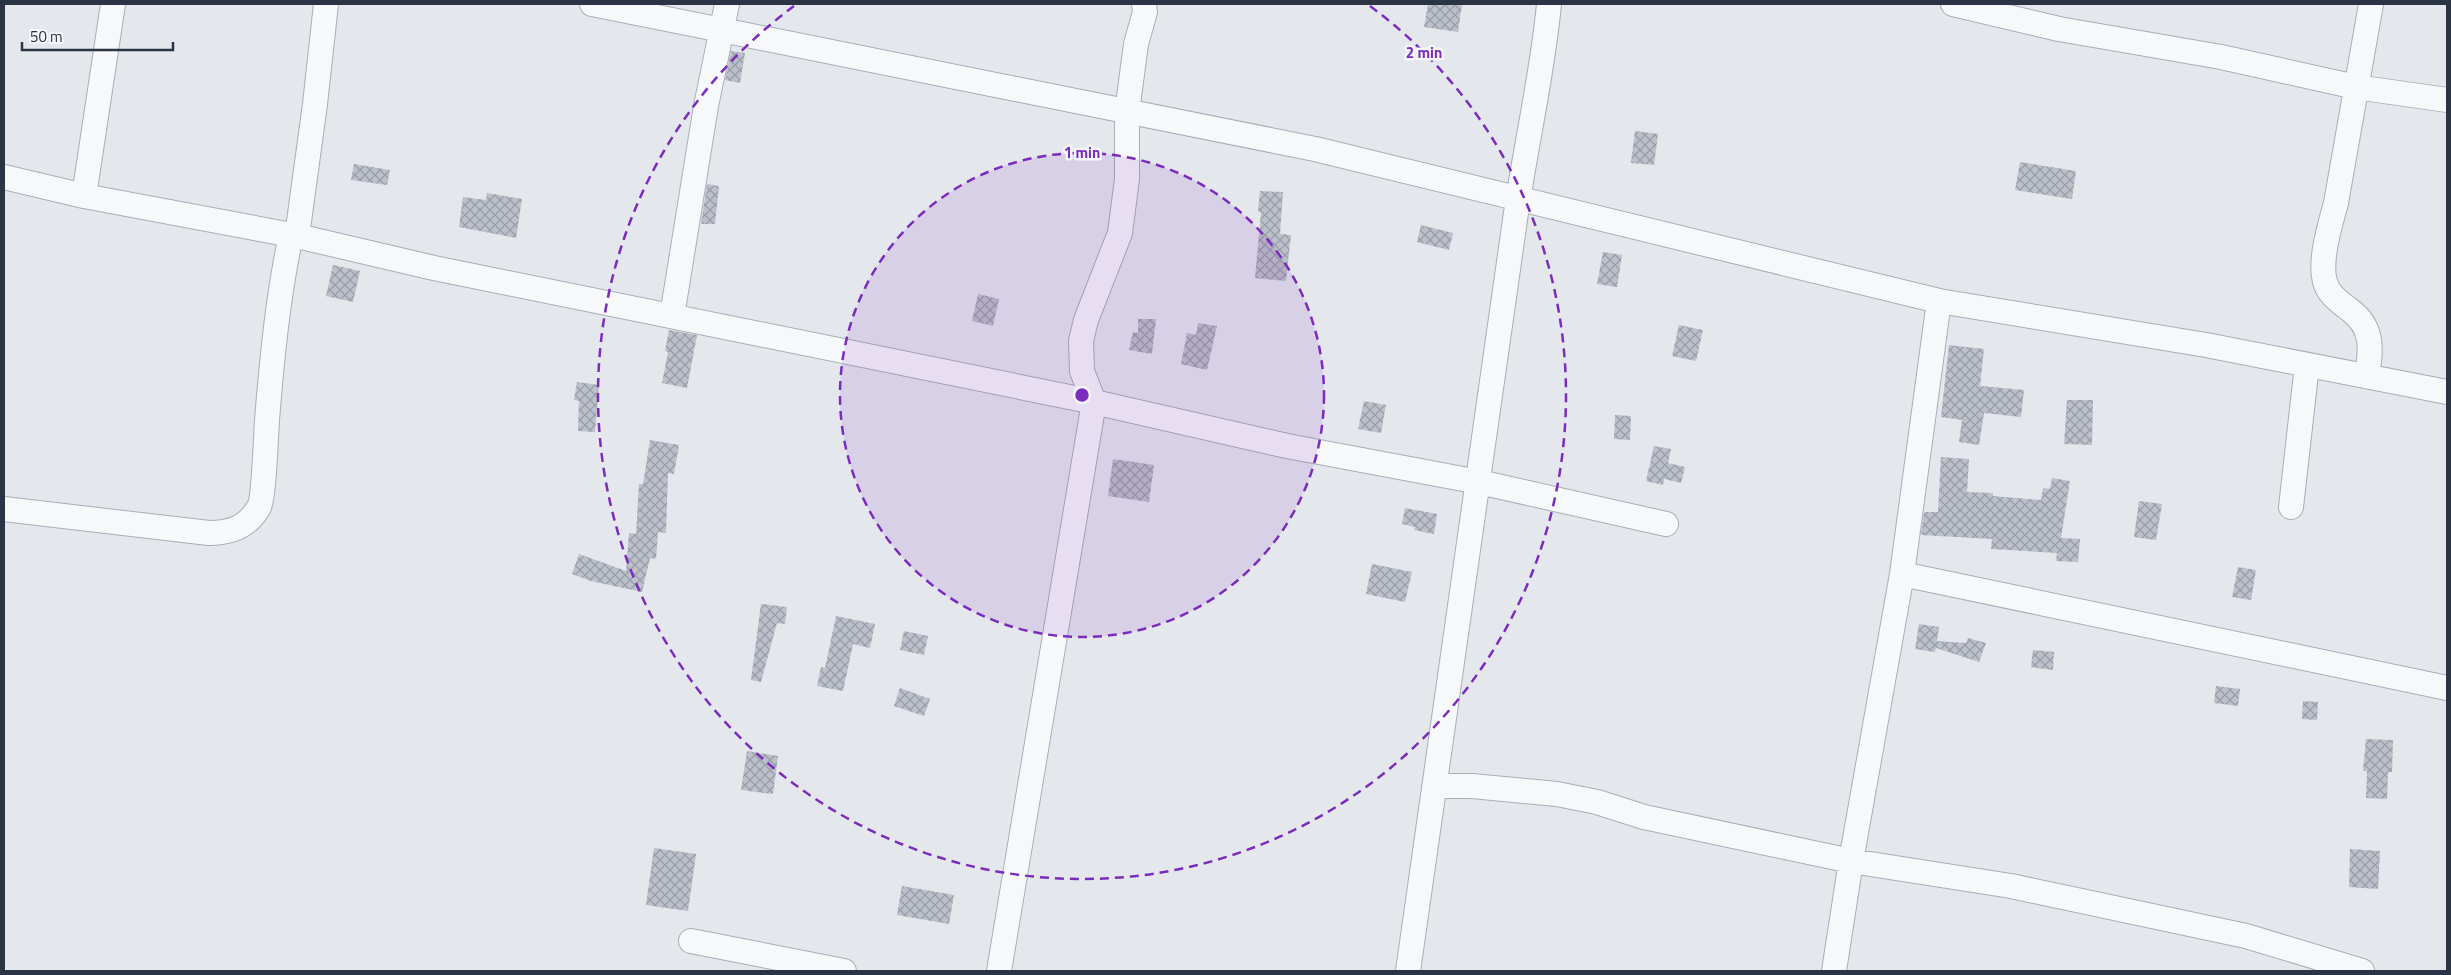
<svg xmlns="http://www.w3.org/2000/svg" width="2451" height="975" font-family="'Titillium Web',sans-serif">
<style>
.building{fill:url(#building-cross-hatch)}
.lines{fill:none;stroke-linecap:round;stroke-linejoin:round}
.minor-casing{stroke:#a9aeb7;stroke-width:26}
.minor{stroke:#f7f8fa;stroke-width:24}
.ring{fill:none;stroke:#7b2cbf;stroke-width:2.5;stroke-dasharray:9 6}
.centre{fill:#7b2cbf;stroke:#f4f6f9;stroke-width:2.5}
.ring-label{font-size:15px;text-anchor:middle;font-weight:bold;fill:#7b2cbf;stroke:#f4f6f9;stroke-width:5;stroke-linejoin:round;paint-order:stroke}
</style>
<defs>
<pattern id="building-cross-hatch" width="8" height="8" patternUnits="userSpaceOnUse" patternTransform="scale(1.25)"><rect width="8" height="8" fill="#bbc0ca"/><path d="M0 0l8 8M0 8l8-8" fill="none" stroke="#989da6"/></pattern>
</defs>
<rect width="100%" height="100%" fill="#e4e7ec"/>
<path class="building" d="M1428,4H1462L1458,32L1424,27Z
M731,51L745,53L740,83L725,80Z
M1635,131L1658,134L1654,165L1631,163Z
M2020,162L2076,171L2072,199L2015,190Z
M354,164L390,170L387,185L351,180Z
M707,184L719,186L715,224H701Z
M1260,191L1283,192L1280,234L1291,235L1286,281L1255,278L1261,212L1258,211Z
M487,193L522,199L516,238L459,227L463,197L486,200Z
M1421,225L1453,233L1449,250L1417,242Z
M1603,252L1622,255L1617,287L1597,284Z
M333,265L360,271L353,302L326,296Z
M978,294L999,299L993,326L972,321Z
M1138,319H1156L1152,354L1129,350L1133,332L1138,333Z
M1198,323L1217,326L1207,370L1181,364L1187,333L1196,335Z
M1679,325L1703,330L1696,361L1672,356Z
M669,330L697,335L687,388L662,383L668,352L665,351Z
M1949,345L1984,349L1980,386L2024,390L2021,417L1984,413L1979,445L1959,442L1962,420L1941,417Z
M577,382L599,385L595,432L578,431L579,401L574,400Z
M2067,400H2093L2092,445L2064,444Z
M1364,401L1386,405L1381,433L1358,429Z
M1615,415L1631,416L1630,440L1614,439Z
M650,440L679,445L674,474L668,473L666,533L658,532L656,559L650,558L642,592L591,581L572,574L579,554L626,571L629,533L636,534L639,484H643Z
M1654,446L1671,449L1668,463L1685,467L1681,483L1664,479L1663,485L1646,481Z
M1941,457L1969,459L1967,492L1993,493V496L2041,500L2043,488L2050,489L2052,478L2070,481L2061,538L2080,539L2078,562L2056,561L2057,553L1991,549L1992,539L1921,535L1924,512H1938Z
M1113,459L1154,465L1149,502L1108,496Z
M2139,501L2162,504L2156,540L2134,537Z
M1405,508L1437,514L1434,534L1414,530L1415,527L1402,524Z
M1372,564L1412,572L1405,602L1366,594Z
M2238,567L2256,570L2251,600L2232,597Z
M761,604L787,607L785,624L777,623L761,682L751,680Z
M836,616L875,624L870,648L853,644L843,691L817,686L821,667L825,668Z
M1919,624L1939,627L1937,641L1966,643L1968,638L1986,643L1979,662L1936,648L1935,652L1915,649Z
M904,631L928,636L924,655L900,650Z
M2033,650L2054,652L2053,670L2031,667Z
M2216,686L2240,689L2238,706L2214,703Z
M900,688L930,699L924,716L894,706Z
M2303,701L2318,702L2317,720L2302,719Z
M2366,739L2393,740L2392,772H2388L2387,799L2366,798L2367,771H2363Z
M747,751L778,756L773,794L741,790Z
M654,848L696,854L688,911L646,905Z
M2350,849L2380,851L2378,889L2349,887Z
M902,886L954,895L949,924L897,915Z"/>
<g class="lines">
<g class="minor-casing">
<path id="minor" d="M592,4L1315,149L1939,301L2206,345L2447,392
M1953,4L2059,29L2221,57L2356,87L2447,100
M4,177L84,196L297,236L434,268L1094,402L1287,446L1479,482L1666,524
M84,196L113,4
M297,236L315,104L326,4
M672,316L706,106L727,4
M2367,376C2371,349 2374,328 2350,310C2343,305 2332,297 2328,289C2316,269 2330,225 2336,203L2371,4
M2291,507L2307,365
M4,509L209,533C231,533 248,527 259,507C264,498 266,435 267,420C272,358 278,296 291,235
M1902,574L2447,688
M1435,786H1472L1557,794L1597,802L1644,817L1851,861L2011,886L2246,936L2362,971
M691,941L844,971
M999,971L1094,402L1082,371L1081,341L1086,320L1120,233L1127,179V112L1136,44L1145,12L1144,4
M1408,971C1444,723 1480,475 1514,227C1524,152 1542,79 1549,4
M1834,971L1851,861L1902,574L1939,301"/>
</g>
<use href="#minor" class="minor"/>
</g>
<circle cx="1082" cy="395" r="242" fill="#7b2cbf" fill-opacity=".12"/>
<g class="ring">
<circle cx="1082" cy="395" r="242"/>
<path d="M1370 6A484 484 0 1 1 794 6"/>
</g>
<circle cx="1082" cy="395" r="8" class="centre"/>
<g class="ring-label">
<text x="1424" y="58">2 min</text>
<text x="1082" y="158">1 min</text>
</g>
<rect width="2451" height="975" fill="none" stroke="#2b3445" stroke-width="10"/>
<path d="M22 42v8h151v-8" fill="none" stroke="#2b3445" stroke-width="2.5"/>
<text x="30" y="42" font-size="15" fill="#2b3445" stroke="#f4f6f9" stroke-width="4" paint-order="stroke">50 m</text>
</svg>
